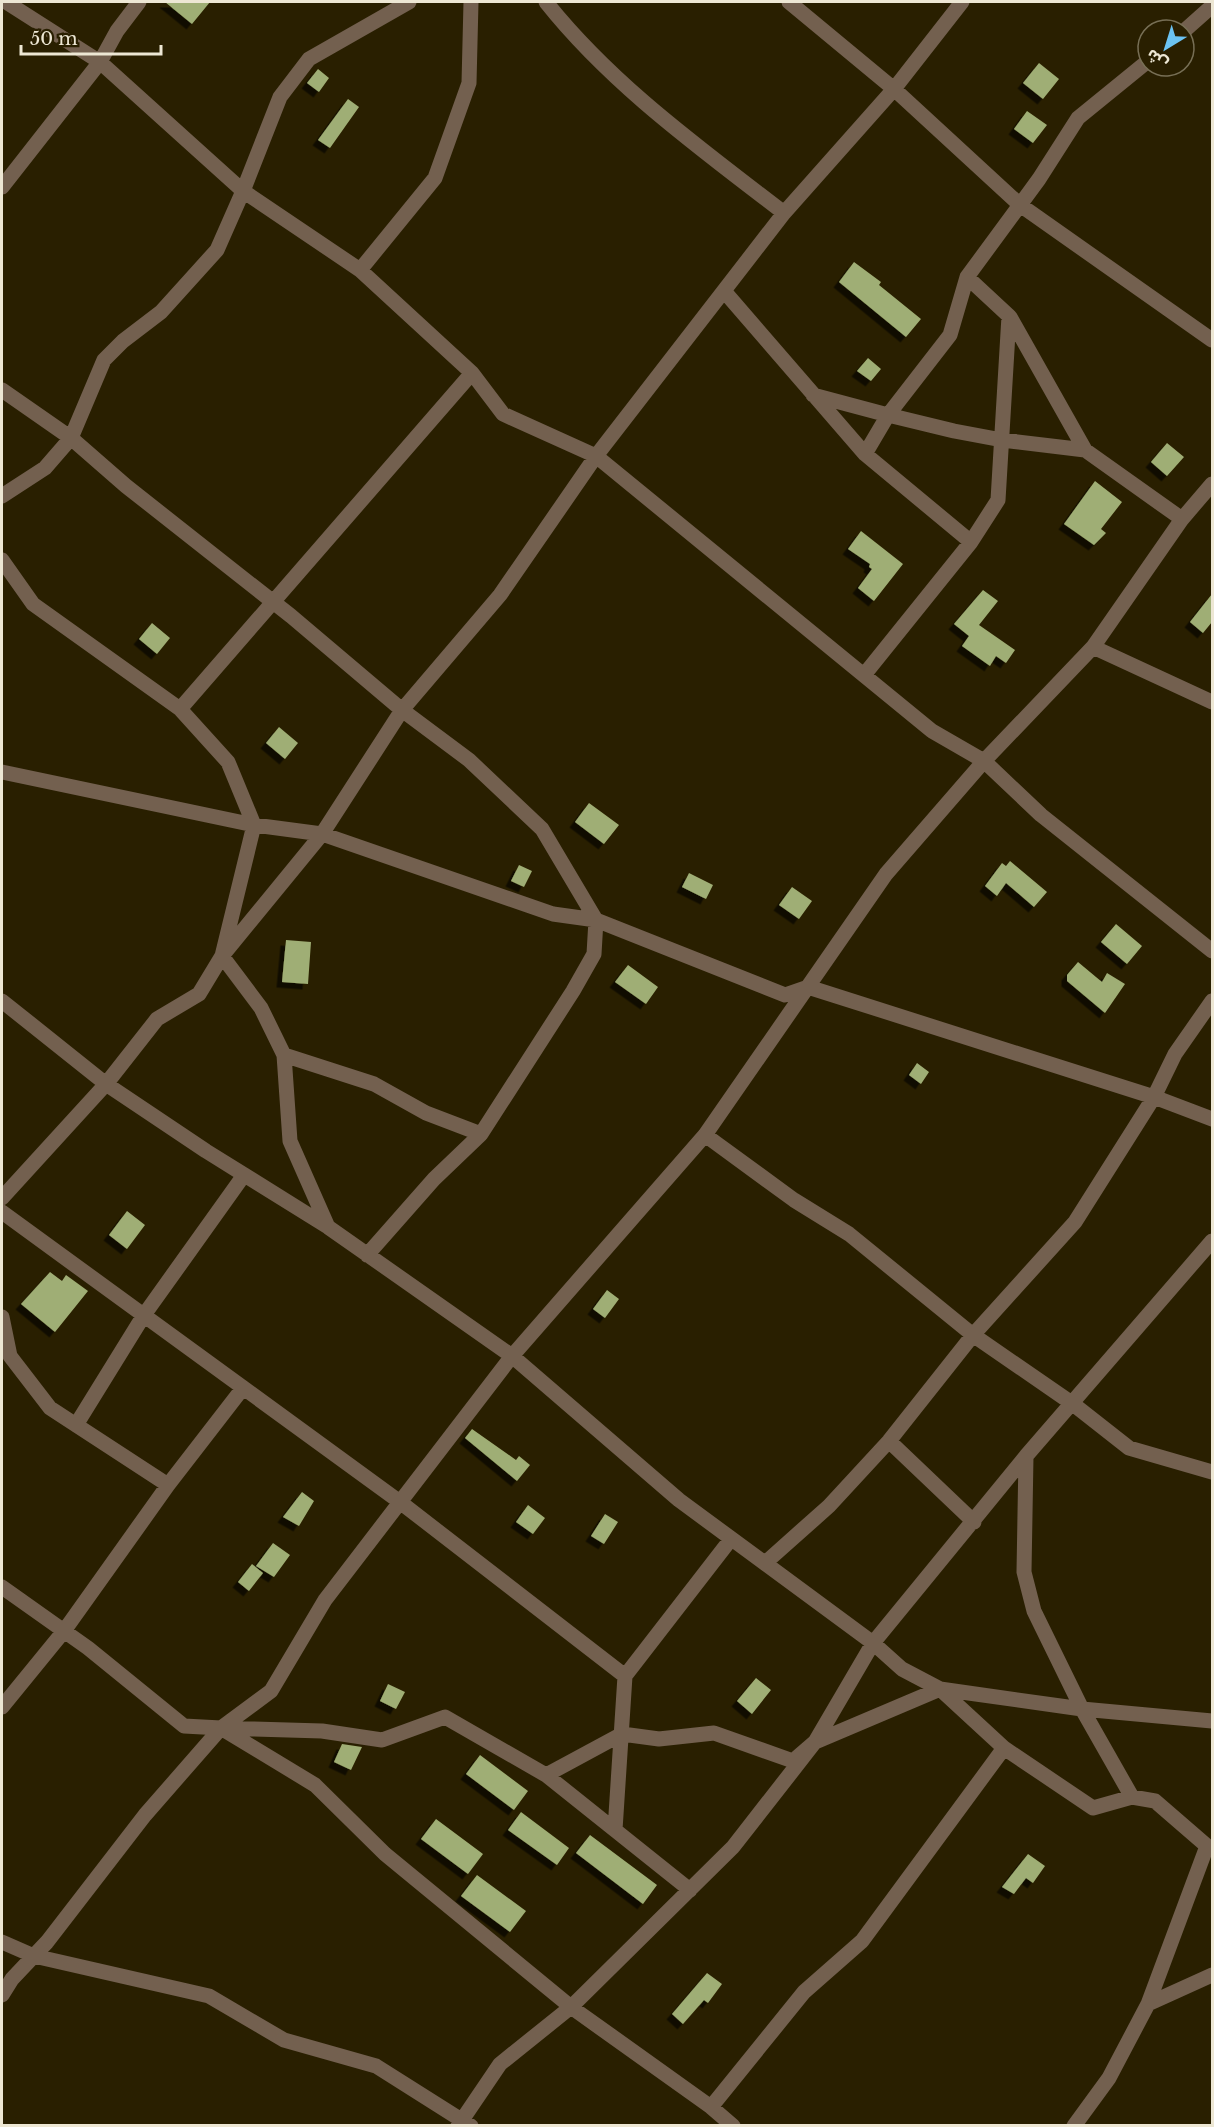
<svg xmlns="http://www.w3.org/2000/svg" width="1214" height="2127" font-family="'Libre Baskerville','Noto Sans Arabic',serif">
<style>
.building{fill:#9fae74;filter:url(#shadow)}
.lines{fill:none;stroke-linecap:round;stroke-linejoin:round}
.street{stroke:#73604f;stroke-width:15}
</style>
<defs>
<filter id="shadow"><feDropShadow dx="-5.5" dy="5.5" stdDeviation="0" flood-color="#0009"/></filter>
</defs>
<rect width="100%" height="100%" fill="#291f00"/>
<path class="building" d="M165,2H210L192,24Z
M1039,63L1059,79L1043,99L1023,83Z
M318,69L329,78L319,92L307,83Z
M348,99L359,107L330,148L318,140Z
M1027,111L1047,125L1033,143L1014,129Z
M854,262L881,282L879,285L921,319L906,337L839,282Z
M868,358L881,369L871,381L857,371Z
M1167,443L1184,457L1167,476L1151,462Z
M1095,481L1122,502L1101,529L1106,533L1094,545L1064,524Z
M861,531L903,564L874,601L858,588L872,569L869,567L870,564L848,549Z
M983,590L998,601L979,625L1015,650L1006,663L996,656L990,666L962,646L969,636L954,624Z
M1212,594V622L1203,633L1190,622Z
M152,623L170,638L157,654L139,639Z
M279,727L298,743L285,759L266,743Z
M589,803L619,825L604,844L575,822Z
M1010,861L1047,892L1034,907L1006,883L997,896L985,886L1002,863L1006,866Z
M519,865L532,871L524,887L511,881Z
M689,873L713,885L706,899L682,887Z
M792,887L812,901L799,919L779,905Z
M1116,924L1142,946L1127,964L1101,942Z
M286,940L311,942L308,984L282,982Z
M1078,962L1102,982L1107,973L1125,984L1105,1013L1067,981V975Z
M628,965L658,987L646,1004L615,982Z
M917,1063L929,1072L921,1084L909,1075Z
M127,1211L145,1225L127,1249L109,1235Z
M50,1272L62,1281L66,1275L88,1291L55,1332L21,1304Z
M607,1290L619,1299L605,1318L593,1309Z
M472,1429L516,1460L519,1456L530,1465L517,1481L465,1438Z
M302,1492L314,1501L299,1526L283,1517Z
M528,1505L545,1518L533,1534L516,1522Z
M605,1514L618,1522L604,1544L591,1536Z
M273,1543L290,1555L274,1577L256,1566Z
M252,1564L263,1573L249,1591L238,1582Z
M756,1678L771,1690L752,1714L737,1701Z
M388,1684L405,1692L396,1709L380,1701Z
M342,1744L362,1747L351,1770L334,1762Z
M480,1755L528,1791L514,1810L466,1774Z
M521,1812L569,1848L557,1865L508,1830Z
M436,1819L483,1854L468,1874L421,1839Z
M590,1835L657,1885L643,1904L576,1853Z
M1028,1854L1045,1866L1033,1883L1026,1878L1014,1894L1002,1887Z
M477,1875L526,1911L510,1932L461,1896Z
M707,1973L722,1984L708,2003L704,2000L683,2024L672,2014Z"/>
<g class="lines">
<path class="street" d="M6,2L100,62L243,191L360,270L472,373L503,414L596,456L932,731L984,761L1041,815L1212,951
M546,2C612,85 700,148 784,213
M789,2L894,89L1020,205L1212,340
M1184,31L1212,6
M2,187L100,62L117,31L139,2
M360,270L435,178L469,83L471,2
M724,291L865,454L971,542
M1010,317L1085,450
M2,390L71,438L126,486L291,616L402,710L469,760L542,829L596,920L594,954L573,991L481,1134L434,1179L367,1255
M813,395L888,415L954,431L1002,440L1085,450L1182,519
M865,454L888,415L950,335L967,277L1039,179L1078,118L1148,61
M2,496L45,468L71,438L104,360L123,341L161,312L217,250L243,191L280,97L309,59L409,2
M2,560L33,604L180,709L228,762L254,825L222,956L261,1008L284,1055L290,1141L328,1227
M1093,647L1212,702
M864,675L971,542L998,500L1009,316L967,277
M180,709L472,373
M2,772L254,825L322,834L553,914L596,920L785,995L808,987L1154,1097L1212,1119
M2,1001L106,1084L206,1151L328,1227L512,1356L679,1500L873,1643L902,1669L940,1689L1004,1748L1093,1808L1132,1797L1155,1801L1207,1846L1212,1849
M284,1055L374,1084L426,1113L481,1134
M705,1135L794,1200L849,1234L973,1335L1073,1404L1129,1448L1212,1472
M2,1198L106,1084L157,1019L199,994L222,956L322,834L402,710L500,595L596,456L784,213L894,89L962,2
M2,1212L400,1502L625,1676
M2,1317L10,1356L50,1408L168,1485
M76,1425L144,1315L244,1175
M889,1441L974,1522
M1026,1456L1024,1572L1034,1611L1082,1709L1132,1797
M765,1563L829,1506L889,1441L973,1335L1075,1222L1154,1097L1175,1054L1212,1001
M2,1587L88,1648L184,1726L221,1728L315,1785L385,1854L571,2007L711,2107L733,2126
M2,1707L64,1631L168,1485L243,1388
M221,1728L322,1731L382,1740L445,1717L546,1775L622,1734L659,1739L714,1733L793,1761L815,1742L940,1689L1082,1709L1212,1721
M546,1775L690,1890
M615,1830L625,1676L731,1539
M2,1942L34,1956L209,1996L284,2040L376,2066L471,2126
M2,1995L12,1979L47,1942L145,1815L221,1728L271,1691L325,1600L512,1356L705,1135L886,874L984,761L1093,647L1182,519L1212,484
M1148,2004L1207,1846
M711,2107L804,1992L862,1941L1004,1748
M458,2126L500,2064L571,2007L733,1847L815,1742L873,1643L1026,1456L1212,1241
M1074,2126L1109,2078L1148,2004L1212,1975"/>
</g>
<rect width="1214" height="2127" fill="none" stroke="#ede7d4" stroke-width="6"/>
<g transform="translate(1166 48) rotate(218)"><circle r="28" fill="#291f00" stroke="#776f55" stroke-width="1.5"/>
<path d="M0-4.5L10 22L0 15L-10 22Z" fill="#6cc3f2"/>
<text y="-9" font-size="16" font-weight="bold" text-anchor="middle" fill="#ede7d4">ش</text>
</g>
<path d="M21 45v9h140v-9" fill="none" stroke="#ede7d4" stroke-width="3"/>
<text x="30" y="45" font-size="18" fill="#ede7d4" stroke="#291f00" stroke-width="4.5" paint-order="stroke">50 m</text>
</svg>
